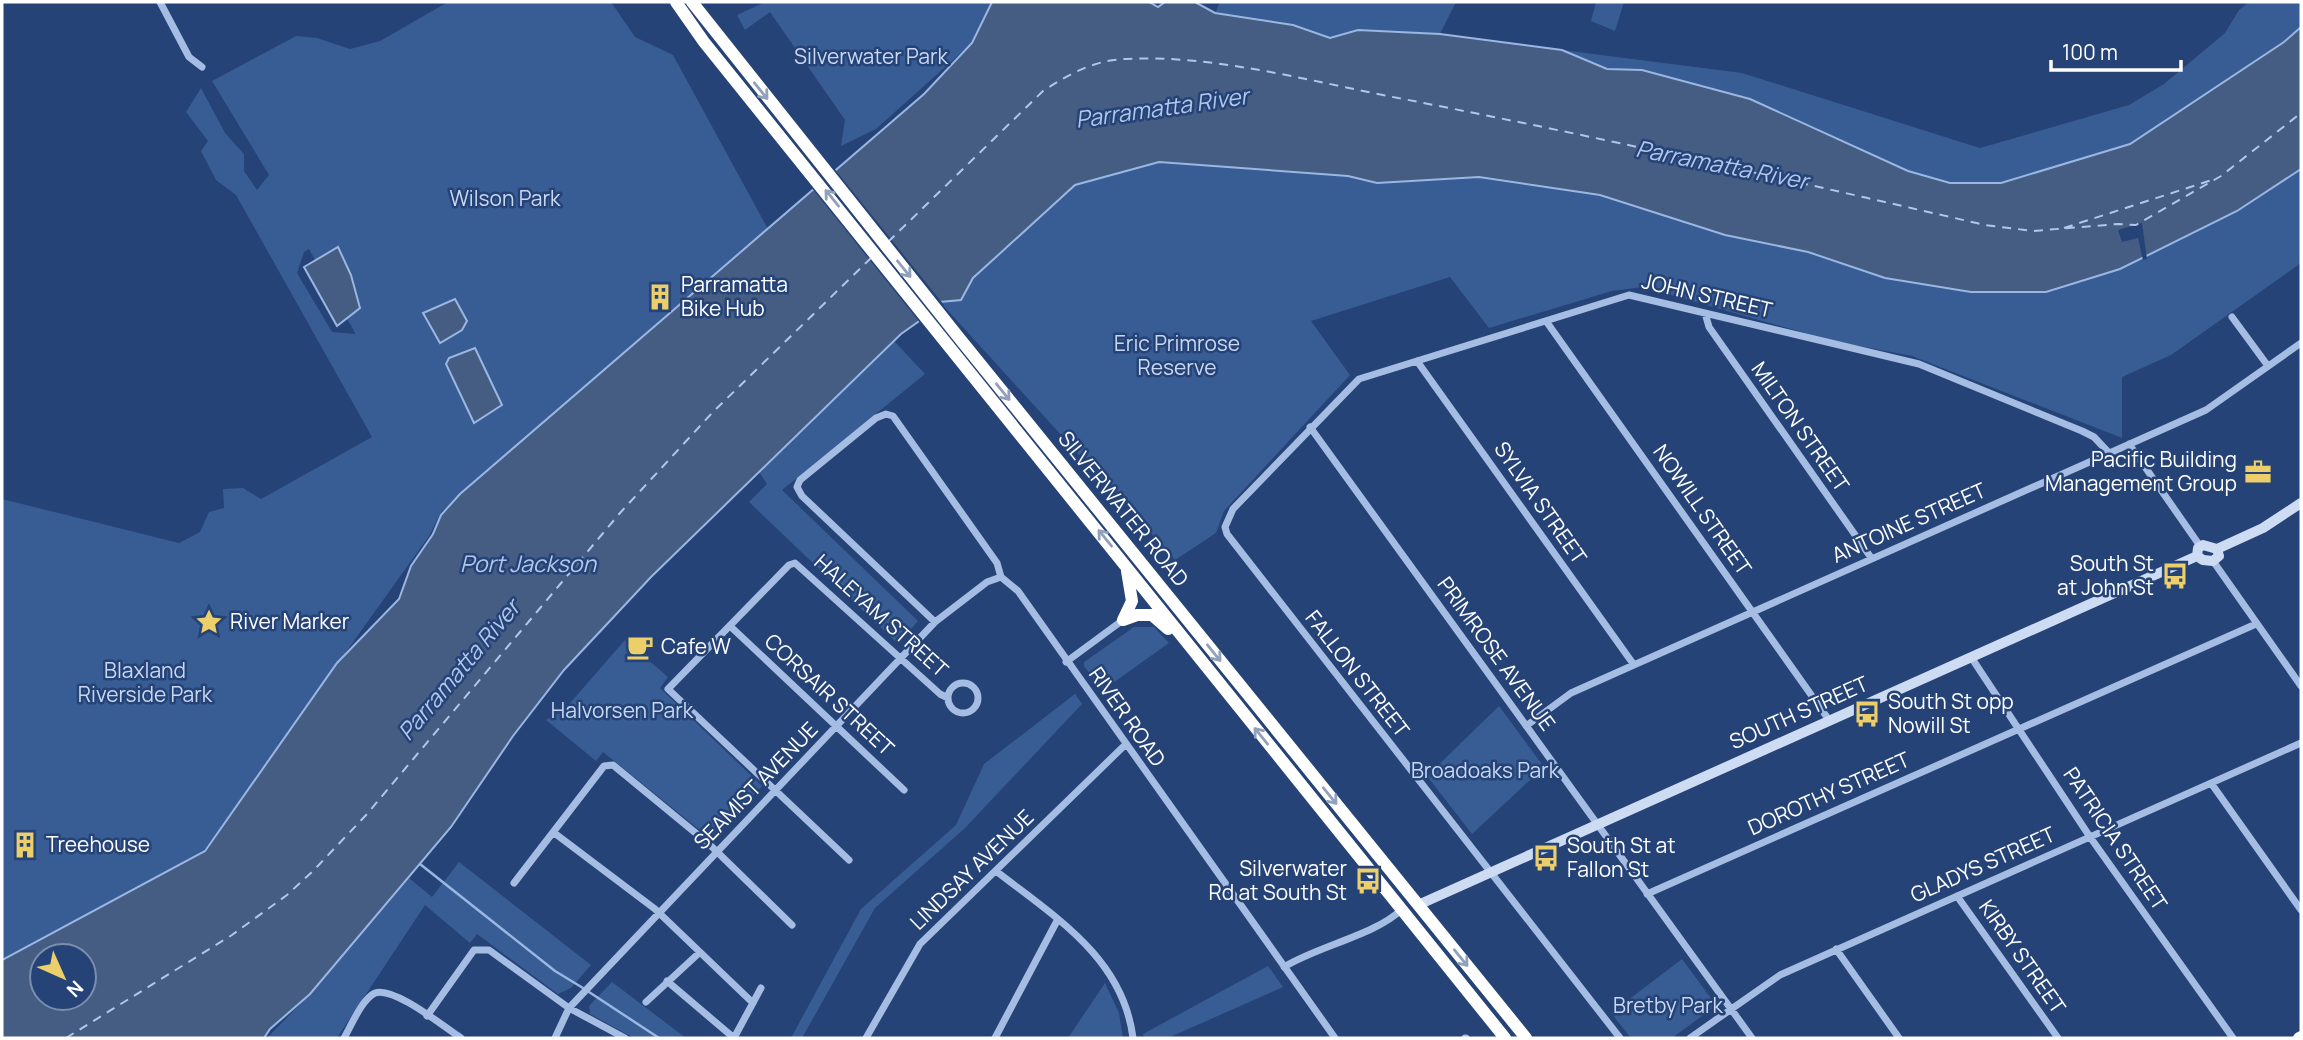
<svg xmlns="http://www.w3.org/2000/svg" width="2303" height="1040" font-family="Manrope,sans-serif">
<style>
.green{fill:#385c94;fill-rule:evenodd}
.water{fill:#465d83;stroke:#9ab7e3;stroke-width:2;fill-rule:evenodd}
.pier{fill:#254377}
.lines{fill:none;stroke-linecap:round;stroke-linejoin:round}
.stream{stroke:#9ab7e3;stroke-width:2.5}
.ferry{stroke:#b0c7eb;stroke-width:2;stroke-dasharray:9 7;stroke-linecap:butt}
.street{stroke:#a6bde3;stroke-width:7}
.secondary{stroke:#cedcf3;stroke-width:10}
.highway{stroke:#fff;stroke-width:12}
.oneway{stroke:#92a1bb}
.labels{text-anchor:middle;stroke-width:5;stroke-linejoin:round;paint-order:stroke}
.park-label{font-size:21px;fill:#c8d8f2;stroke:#254377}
.poi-label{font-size:21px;fill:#fff;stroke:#254377;text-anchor:start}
.street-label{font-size:21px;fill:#fff;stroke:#254377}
.water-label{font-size:23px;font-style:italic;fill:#b0c7eb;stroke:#254377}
</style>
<rect width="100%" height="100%" fill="#254377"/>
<path class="green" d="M448,2H611L635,37L673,55L768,229L442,511L429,536L205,849L106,906L2,974V499L179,543L200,532L209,512L224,508L223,489L243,488L261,499L372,437L236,195L216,180L201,151L208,141L186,112L201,88L225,133L244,154V171L257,190L269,175L212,81L296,36L317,38L350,49L380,41ZM309,249L355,333V334L332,332L297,273L304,252Z
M765,2H992L972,43L876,129L841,146L845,120L770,12L745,30L737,15Z
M1220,2H1456L1440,34L1330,38L1293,25L1215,13Z
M1596,2H1624L1615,31L1591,21Z
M2249,2H2301V27L2284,42L2130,144L2001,183H1950L1908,171L1750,99L1642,70L1607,69L1562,50L1742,73L1980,148L2129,105L2164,84L2225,33L2239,10Z
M1159,162L1348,176L1377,183L1479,177L1600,195L1808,252L1885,278L1971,292H2046L2237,211L2301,169V263L2171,355L2122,377V438L1912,356L1833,341L1643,287L1612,291L1489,328L1450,277L1311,321L1350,375L1224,511L1216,533L1175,560L940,302L963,296L973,278L1075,185Z
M894,341L925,374L782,490L918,621L898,644L749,502L767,484L759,472Z
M1134,627H1154L1169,643L1103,690L1084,666V662Z
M625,640L668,677L660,688L762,786L716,837L711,839L603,752L596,761L546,720L564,710Z
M1075,694L1082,704L965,828L875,908L802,1038H791L861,909L956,825L984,764Z
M1499,706L1544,767L1472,834L1427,776Z
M459,862L591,965L571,988L558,994L477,934L470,943L425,905L337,1038H267L310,994L409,878L432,897Z
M1682,959L1713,1001V1008L1672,1038H1631L1611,1013Z
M1268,966L1283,987L1168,1038H1144L1143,1034Z
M612,982L686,1038H634L590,1014L589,1006Z
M1105,983L1119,1013L1123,1038H1068Z"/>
<path class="water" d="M992,2H1149L1158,7L1165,2H1195L1215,13L1293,25L1330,38L1358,30L1440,34L1562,50L1607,69L1642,70L1750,99L1908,171L1950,183H2001L2130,144L2284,42L2301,27V169L2237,211L2120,269L2046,292H1971L1885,278L1808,252L1725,235L1600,195L1479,177L1377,183L1348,176L1159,162L1075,185L973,278L961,300L940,302L932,312L901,334L651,577L564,670L513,736L451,827L310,994L270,1029L264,1038H2V960L205,851L337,663L399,599L411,566L433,534L441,515L460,494L924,94L972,43ZM42,956H84V998H42Z
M338,247L351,275L360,308L337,326L304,267Z
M455,299L467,321L462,330L440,343L423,313Z
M475,348L502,405L474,423L446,364L449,358Z"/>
<path class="pier" d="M833,167L944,305L921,324L811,187Z
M2142,223L2147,259L2143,260L2138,238L2122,242L2118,230Z"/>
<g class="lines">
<path class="stream" d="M420,864L555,971L583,988
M589,992L659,1038"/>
<path class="ferry" d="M2064,228L2212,180
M888,242L1043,91C1069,74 1094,60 1126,59C1212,54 1314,82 1398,98C1595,136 1790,180 1985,225L2033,231L2118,224L2136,225L2221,176L2301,113
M66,1038L232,935L287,895L314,870L367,814L620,513L712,413L871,258"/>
<path class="street" d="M160,2L189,57L202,67
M1705,313L1709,327L1872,559
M2232,317L2268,366
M1546,321L1829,720
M1417,361L1634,665
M1310,427L1752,1038
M2129,444L2200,546
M2213,561L2301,686
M935,622L802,496L797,487L800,480L876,418L886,414L893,416L997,563L1001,577L1018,591L1335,1038
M730,626L904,790
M1971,657L2090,837L2233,1038
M1066,662L1123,620
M948 698a15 15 0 1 1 30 0a15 15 0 1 1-30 0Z
M1526,726L1571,693L2206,410L2301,343
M2211,783L2301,910
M553,832L655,909L753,1003
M849,860L668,689L789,565L795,563L940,694L948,698
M996,871C1055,917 1123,958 1133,1038
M514,883L604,766L613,765L709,844L792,925
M1647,894L2256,624
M1957,896L2058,1038
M1836,949L1899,1038
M1284,967C1318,946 1375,935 1401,910
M667,981L734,1038
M646,1002L699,953
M427,1016L474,950H489L569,1008L625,1038
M344,1038C351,1026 362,999 375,993C394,986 444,1027 461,1038
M555,1038L569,1008L935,622L987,582L1001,577
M734,1038L761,988
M866,1038L920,944L1125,745
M995,1038L1058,919
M1465,1038H1466
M1620,1038L1227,534L1225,527L1233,509L1359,379L1629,295L1919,364L2082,431L2094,437L2109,453
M1690,1038L1780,975L2301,743"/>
<path class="secondary" d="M2217,549L2263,528L2301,503
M2197,556L2203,560L2213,561L2219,556L2217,549
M2197,556L2198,548L2203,545L2217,549
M1418,905L2197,556"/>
<path class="highway" d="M676,2L704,42L1505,1038
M692,2L960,339L1526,1038
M1123,620L1137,615H1152L1168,629
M1123,620L1132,601L1127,571
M2299,1038L2301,1037"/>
</g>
<defs><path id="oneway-shaft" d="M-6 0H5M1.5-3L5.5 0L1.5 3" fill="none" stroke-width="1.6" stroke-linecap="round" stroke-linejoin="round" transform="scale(1.75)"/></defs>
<g class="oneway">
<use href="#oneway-shaft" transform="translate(761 91) rotate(51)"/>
<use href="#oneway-shaft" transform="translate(832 198) rotate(-129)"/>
<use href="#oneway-shaft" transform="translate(904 269) rotate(51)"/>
<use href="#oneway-shaft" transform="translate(1003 392) rotate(51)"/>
<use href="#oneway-shaft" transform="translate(1105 538) rotate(-129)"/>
<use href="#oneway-shaft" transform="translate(1214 653) rotate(51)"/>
<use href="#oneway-shaft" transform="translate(1261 736) rotate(-129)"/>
<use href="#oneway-shaft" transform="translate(1330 796) rotate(51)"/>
<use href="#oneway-shaft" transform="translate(1461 958) rotate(51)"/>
</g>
<defs>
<g id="building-bare" transform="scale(2.1)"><path d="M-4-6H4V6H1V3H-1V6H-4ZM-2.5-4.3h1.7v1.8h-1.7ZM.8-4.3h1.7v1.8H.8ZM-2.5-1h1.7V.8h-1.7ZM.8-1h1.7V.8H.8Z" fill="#eccf6a" stroke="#254377" stroke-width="2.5" paint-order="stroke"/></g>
<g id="office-bare" transform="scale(2.1)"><path d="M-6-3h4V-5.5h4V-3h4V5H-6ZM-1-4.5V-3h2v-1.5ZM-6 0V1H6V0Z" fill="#eccf6a" stroke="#254377" stroke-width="2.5" paint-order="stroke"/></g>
<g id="bus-bare" transform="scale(2.1)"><path d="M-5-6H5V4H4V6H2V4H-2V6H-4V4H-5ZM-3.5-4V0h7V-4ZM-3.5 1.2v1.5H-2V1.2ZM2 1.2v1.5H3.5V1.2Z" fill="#eccf6a" stroke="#254377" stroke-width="2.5" paint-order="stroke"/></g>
<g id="sight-bare" transform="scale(2.1)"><path d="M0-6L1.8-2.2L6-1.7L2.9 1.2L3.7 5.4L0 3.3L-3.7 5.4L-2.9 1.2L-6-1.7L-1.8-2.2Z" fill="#eccf6a" stroke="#254377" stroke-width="2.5" paint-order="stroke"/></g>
<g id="cafe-bare" transform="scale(2.1)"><path d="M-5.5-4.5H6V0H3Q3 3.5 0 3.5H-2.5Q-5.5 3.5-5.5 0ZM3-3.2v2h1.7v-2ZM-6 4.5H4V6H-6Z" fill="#eccf6a" stroke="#254377" stroke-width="2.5" paint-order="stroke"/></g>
</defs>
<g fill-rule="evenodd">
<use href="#building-bare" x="660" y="297"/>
<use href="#office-bare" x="2258" y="472"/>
<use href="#bus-bare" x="2175" y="576"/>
<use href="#sight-bare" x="209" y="622"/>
<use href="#cafe-bare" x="640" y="647"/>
<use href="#bus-bare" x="1867" y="714"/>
<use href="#building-bare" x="25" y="845"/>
<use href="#bus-bare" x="1546" y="858"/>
<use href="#bus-bare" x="1368" y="881"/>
</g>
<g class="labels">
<g class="park-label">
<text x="871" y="64">Silverwater Park</text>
<text x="505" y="206">Wilson Park</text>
<text x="1177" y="351">Eric Primrose<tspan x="1177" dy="24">Reserve</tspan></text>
<text x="145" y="678">Blaxland<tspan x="145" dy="24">Riverside Park</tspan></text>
<text x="622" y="718">Halvorsen Park</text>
<text x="1485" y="778">Broadoaks Park</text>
<text x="1668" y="1013">Bretby Park</text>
</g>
<g class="poi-label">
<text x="681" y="292">Parramatta<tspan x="681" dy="24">Bike Hub</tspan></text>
<text x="2237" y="467" text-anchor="end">Pacific Building<tspan x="2237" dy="24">Management Group</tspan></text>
<text x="2154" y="571" text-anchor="end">South St<tspan x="2154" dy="24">at John St</tspan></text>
<text x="230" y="629">River Marker</text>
<text x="661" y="654">Cafe W</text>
<text x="1888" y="709">South St opp<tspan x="1888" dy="24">Nowill St</tspan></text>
<text x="46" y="852">Treehouse</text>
<text x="1567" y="853">South St at<tspan x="1567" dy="24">Fallon St</tspan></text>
<text x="1347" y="876" text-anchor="end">Silverwater<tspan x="1347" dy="24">Rd at South St</tspan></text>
</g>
<g class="street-label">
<text transform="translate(1707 296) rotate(13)" y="7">JOHN STREET</text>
<text transform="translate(1800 427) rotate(55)" y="7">MILTON STREET</text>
<text transform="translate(1540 503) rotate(55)" y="7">SYLVIA STREET</text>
<text transform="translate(1123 509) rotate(51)" y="7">SILVERWATER ROAD</text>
<text transform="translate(1702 510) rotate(55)" y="7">NOWILL STREET</text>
<text transform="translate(1909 523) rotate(-24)" y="7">ANTOINE STREET</text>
<text transform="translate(881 616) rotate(42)" y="7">HALEYAM STREET</text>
<text transform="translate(1496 654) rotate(54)" y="7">PRIMROSE AVENUE</text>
<text transform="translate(1357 674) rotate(52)" y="7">FALLON STREET</text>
<text transform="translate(829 695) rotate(43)" y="7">CORSAIR STREET</text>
<text transform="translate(1799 713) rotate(-24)" y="7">SOUTH STREET</text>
<text transform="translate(1127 717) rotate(55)" y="7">RIVER ROAD</text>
<text transform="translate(756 786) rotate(-46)" y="7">SEAMIST AVENUE</text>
<text transform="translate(1829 794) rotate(-24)" y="7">DOROTHY STREET</text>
<text transform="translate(2115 839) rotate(56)" y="7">PATRICIA STREET</text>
<text transform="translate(1983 865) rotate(-24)" y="7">GLADYS STREET</text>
<text transform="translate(972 870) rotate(-44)" y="7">LINDSAY AVENUE</text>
<text transform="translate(2022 957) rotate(55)" y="7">KIRBY STREET</text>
</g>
<g class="water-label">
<text transform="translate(1162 108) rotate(-8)" y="8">Parramatta River</text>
<text transform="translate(1722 165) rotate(11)" y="8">Parramatta River</text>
<text x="528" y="572">Port Jackson</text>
<text transform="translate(459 670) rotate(-50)" y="8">Parramatta River</text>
</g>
</g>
<rect width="2303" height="1040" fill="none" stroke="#ffffff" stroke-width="7"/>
<g transform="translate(63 977) rotate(135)"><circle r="33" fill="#254377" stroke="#7c8ead" stroke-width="2"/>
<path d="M0-5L12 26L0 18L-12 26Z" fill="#eccf6a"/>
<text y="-10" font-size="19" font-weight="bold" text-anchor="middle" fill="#ffffff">N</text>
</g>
<path d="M2051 60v10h130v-10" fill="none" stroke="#ffffff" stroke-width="3.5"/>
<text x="2062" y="60" font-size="21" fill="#ffffff" stroke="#254377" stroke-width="5" paint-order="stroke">100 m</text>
</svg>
